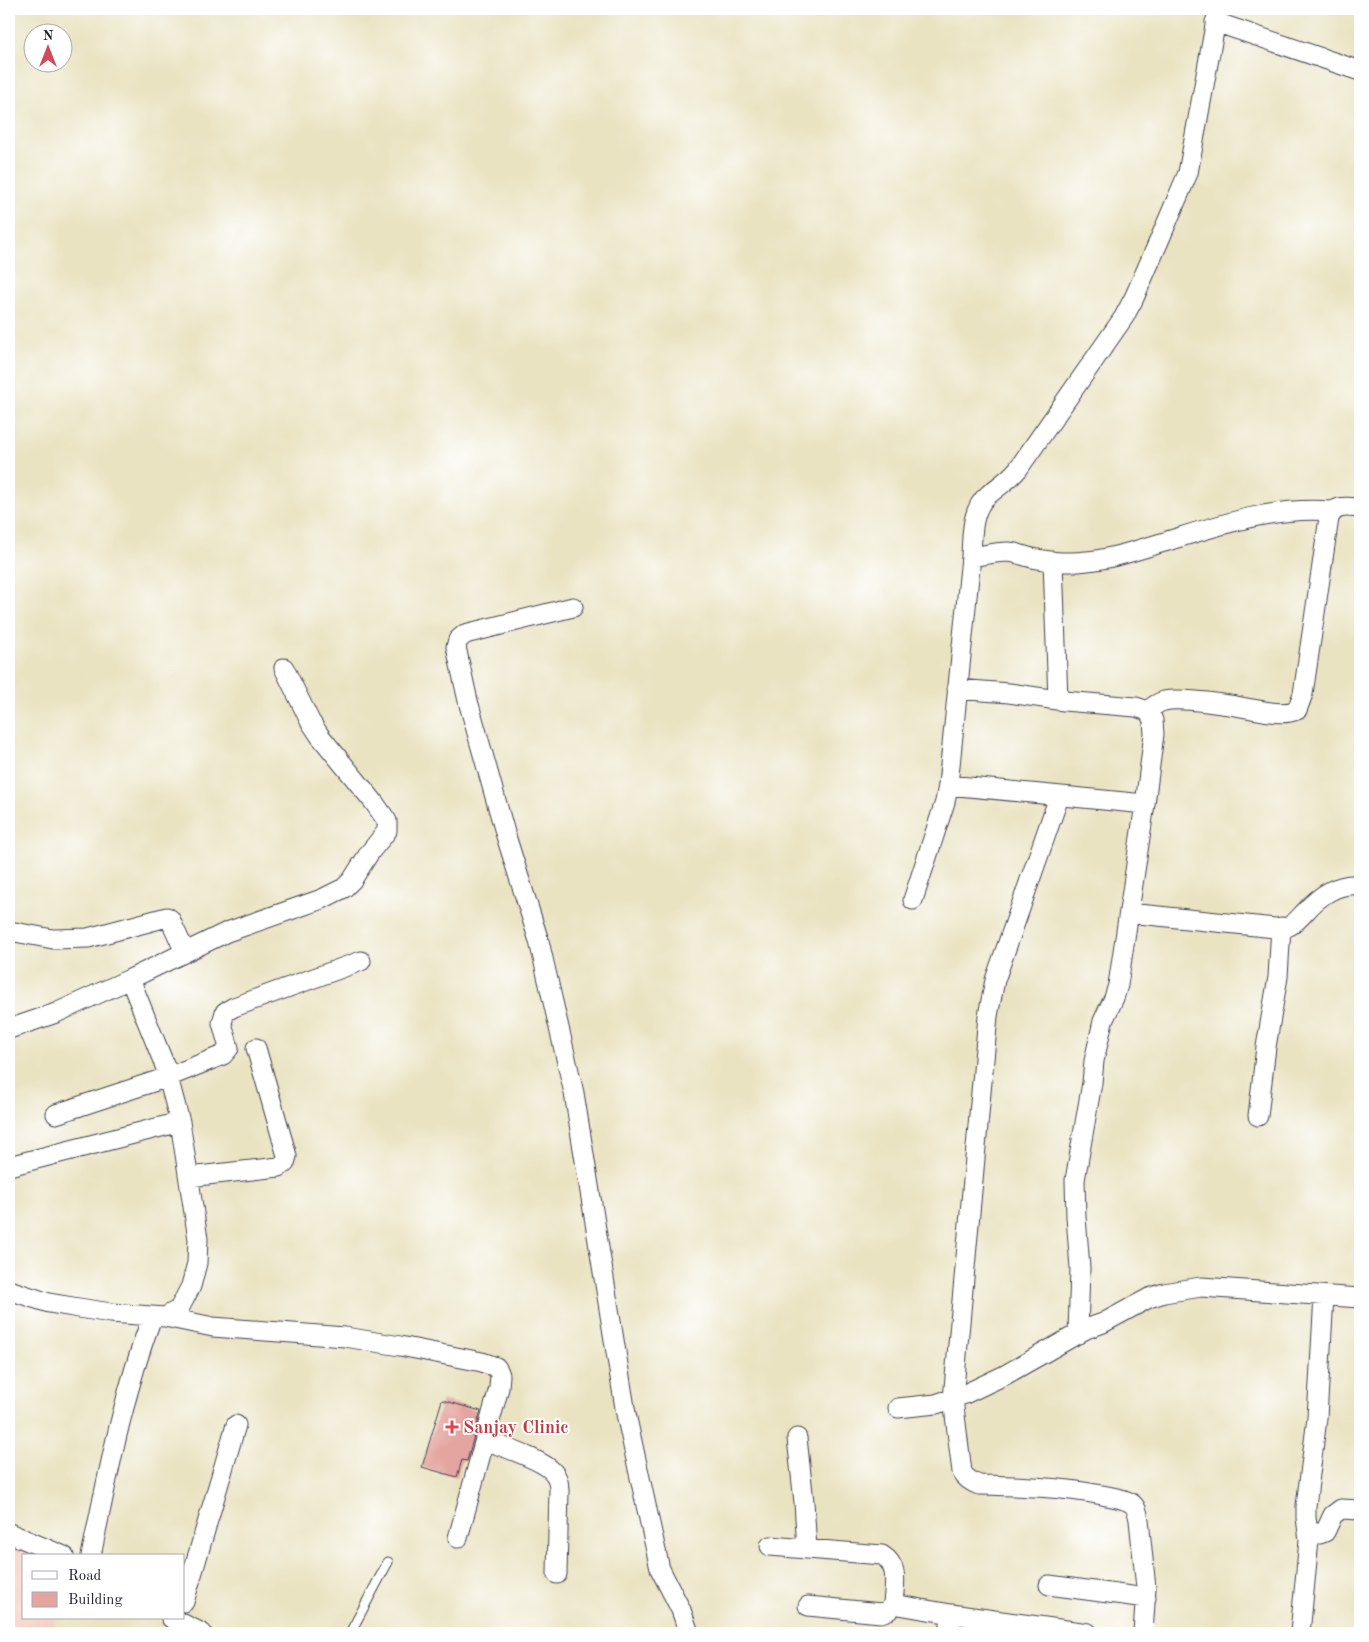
<svg xmlns="http://www.w3.org/2000/svg" width="1369" height="1642" font-family="'Old Standard TT',serif">
<style>
.built{fill:#f7d1c7}
.building{fill:#e4a5a0}
.lines{fill:none;stroke-linecap:round;stroke-linejoin:round}
.service-casing{stroke:#403f4f;stroke-width:11}
.minor-casing{stroke:#403f4f;stroke-width:21}
.service{stroke:#fff;stroke-width:9}
.minor{stroke:#fff;stroke-width:19}
.health-dot{fill:#e0444e;stroke:#fff;stroke-width:2}
.labels{text-anchor:middle;stroke-width:4;stroke-linejoin:round;paint-order:stroke}
.health-label{font-size:18px;font-weight:bold;fill:#be3a42;stroke:#fff;text-anchor:start}
</style>
<rect width="100%" height="100%" fill="#fff"/>
<filter id="ink" filterUnits="userSpaceOnUse"><feTurbulence type="fractalNoise" baseFrequency=".02" numOctaves="2"/><feDisplacementMap in="SourceGraphic" scale="10" xChannelSelector="R" yChannelSelector="G"/><feConvolveMatrix kernelMatrix="1 2 1 2 8 2 1 2 1" color-interpolation-filters="sRGB"/></filter>
<filter id="wash" filterUnits="userSpaceOnUse"><feTurbulence type="fractalNoise" baseFrequency=".0096" numOctaves="4" result="noise"/><feDisplacementMap in="SourceGraphic" scale="20" xChannelSelector="R" yChannelSelector="G"/><feGaussianBlur stdDeviation="1.12" result="paint"/><feColorMatrix in="noise" values="0 0 0 0 0 0 0 0 0 0 0 0 0 0 0 0 0 1.4 0 .05"/><feComposite in="paint" operator="in"/></filter>
<g filter="url(#wash)">
<rect width="100%" height="100%" fill="#eae3c2"/>
<path class="built" d="M9,1542L43,1556H24V1618H56L53,1633H9Z"/>
<g id="blocks">
<path class="building" d="M442,1400L481,1411L467,1461L462,1460L457,1477L422,1467Z"/>
</g>
</g>
<g filter="url(#ink)">
<use href="#blocks" fill-opacity="0" stroke="#403f4f" stroke-width="1"/>
<g class="lines">
<g class="service-casing">
<path id="service" d="M350,1633L388,1562"/>
</g>
<g class="minor-casing">
<path id="minor" d="M1215,22L1360,71
M971,557C984,555 996,552 1009,552C1019,553 1028,558 1038,559C1054,562 1072,563 1087,561C1112,559 1137,550 1161,543C1217,526 1272,506 1331,511
M1053,561L1058,700
M573,607L465,634L458,640L456,647L468,701L506,836L539,941L574,1093L626,1414L660,1569L681,1610L689,1633
M957,689L1009,693L1064,701L1136,707L1148,711L1153,720L1154,734L1145,804L1118,985L1114,998L1103,1021L1094,1061L1092,1083L1075,1180L1076,1217L1080,1268L1078,1334
M1148,711C1153,706 1157,703 1164,701C1181,697 1232,705 1252,709C1267,711 1282,716 1297,710L1303,694L1329,518C1335,504 1347,507 1360,508
M948,785L1145,804
M1059,797L995,980L988,1016L953,1399L962,1472C966,1479 971,1482 979,1485C1020,1486 1061,1487 1102,1495C1111,1497 1123,1498 1131,1503C1137,1507 1138,1514 1139,1520L1146,1588L1143,1633
M913,900L945,802L948,785L971,557C972,536 971,509 988,495C999,486 1009,480 1018,469L1124,317L1134,298L1159,241L1188,173L1218,9
M1129,913L1275,928C1279,928 1283,928 1287,927C1294,925 1300,917 1305,912C1320,895 1337,883 1360,885
M9,931L53,939L88,938L167,917L170,919L185,952
M130,979L227,932L322,899L344,888L352,880L370,852L387,831V821L373,801L320,736L310,721L284,668
M9,1029L56,1013L130,979L165,1066L180,1122L198,1239L197,1263L191,1286L179,1309L165,1317L111,1313L79,1308L49,1303L9,1290
M56,1114L168,1077L223,1055L229,1048L222,1023L225,1012L234,1007L361,961
M1258,1116L1266,1047L1278,977L1281,927
M9,1166L180,1122
M189,1177L279,1167L285,1163L287,1156L256,1048
M165,1317L213,1327L345,1337L400,1346L482,1362L496,1367L498,1370L500,1375L499,1388L458,1538
M898,1408L936,1404L965,1394L1005,1375L1086,1329L1103,1323L1149,1298L1164,1293L1201,1287L1360,1298
M797,1438L804,1502L807,1549
M485,1440C502,1447 542,1459 553,1472C558,1477 559,1483 559,1490L557,1574
M1308,1531L1320,1534L1325,1532L1333,1515L1341,1509L1360,1510
M9,1533L64,1556
M770,1546L882,1555C900,1566 894,1586 893,1604
M91,1556C108,1474 123,1395 152,1317
M1049,1585L1146,1598
M184,1602L236,1425
M808,1606L881,1613L889,1610L893,1604L951,1614L1088,1633
M171,1618L202,1633
M949,1633L951,1614
M1300,1633L1309,1540L1306,1518V1506L1317,1418L1324,1296"/>
</g>
<use href="#service" class="service"/>
<use href="#minor" class="minor"/>
</g>
</g>
<path class="health-dot" d="M449.5 1419.5h5v5h5v5h-5v5h-5v-5h-5v-5h5z"/>
<g class="labels">
<g class="health-label">
<text x="463" y="1433">Sanjay Clinic</text>
</g>
</g>
<rect width="1369" height="1642" fill="none" stroke="#fff" stroke-width="30"/>
<rect x="22" y="1554" width="162" height="65" fill="#ffffff" stroke="#a7a7b1"/>
<rect x="32" y="1571" width="25" height="8" fill="#ffffff" stroke="#a7a7b1"/>
<text x="68" y="1580" font-size="15" fill="#22223b">Road</text>
<rect x="32" y="1592" width="25" height="15" fill="#e4a5a0" stroke="#a7a7b1"/>
<text x="68" y="1604" font-size="15" fill="#22223b">Building</text>
<g transform="translate(48 48)"><circle r="24" fill="#ffffff" stroke="#a7a7b1"/>
<path d="M0-4L9 19L0 12L-9 19Z" fill="#d1495b"/>
<text y="-8" font-size="14" font-weight="bold" text-anchor="middle" fill="#22223b">N</text>
</g>
</svg>
